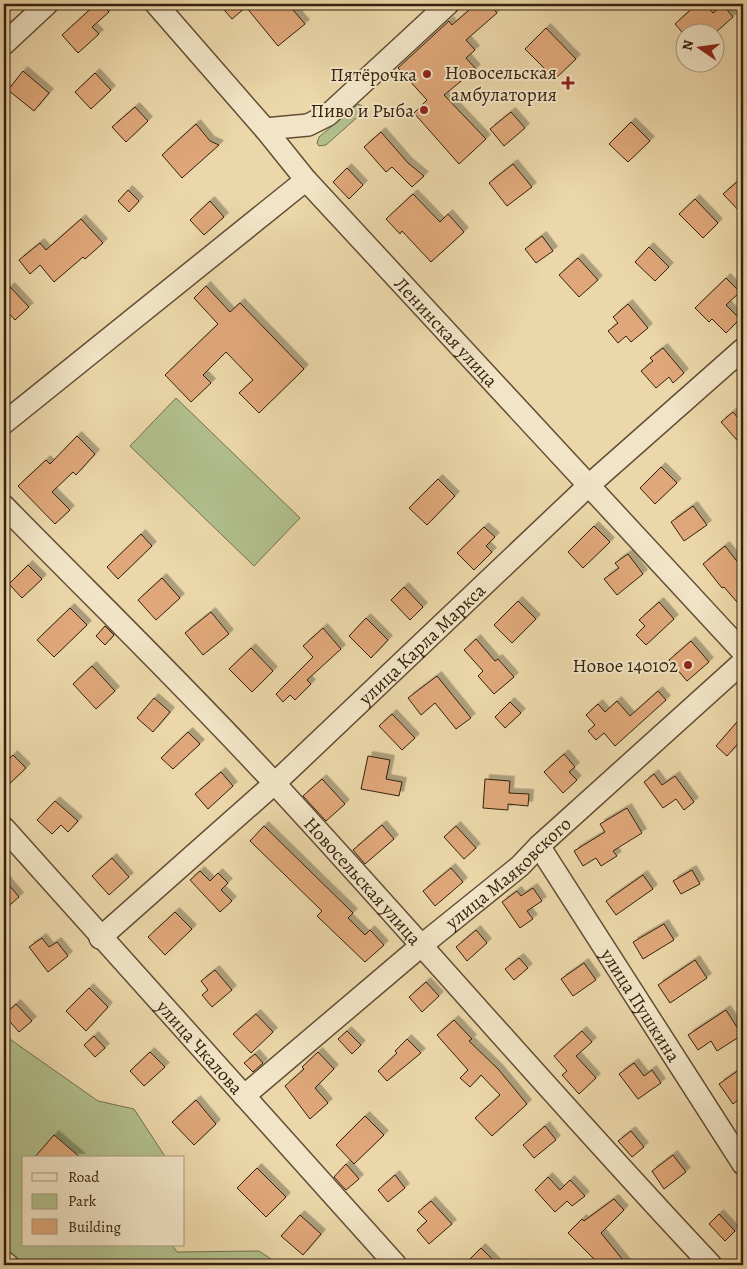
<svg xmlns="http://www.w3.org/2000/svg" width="747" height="1269" font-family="Alegreya,serif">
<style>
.green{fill:#b1bf8c;stroke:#72704d}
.building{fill:#e0a87a;stroke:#34210e;filter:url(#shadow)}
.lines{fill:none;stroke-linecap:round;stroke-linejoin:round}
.minor-casing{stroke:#624e35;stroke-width:24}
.minor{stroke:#f2e5c7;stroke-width:21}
.poi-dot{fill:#8f2418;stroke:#f2e5c7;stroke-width:2}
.labels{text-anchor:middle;stroke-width:4;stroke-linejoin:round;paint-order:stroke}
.poi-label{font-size:19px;fill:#34210e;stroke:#f2e5c7;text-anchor:end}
.street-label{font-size:19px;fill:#34210e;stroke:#f2e5c7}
</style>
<defs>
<filter id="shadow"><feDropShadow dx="4.5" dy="-4.5" stdDeviation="0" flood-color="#0004"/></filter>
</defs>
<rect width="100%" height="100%" fill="#ebd7a9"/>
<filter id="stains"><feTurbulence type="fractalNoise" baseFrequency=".004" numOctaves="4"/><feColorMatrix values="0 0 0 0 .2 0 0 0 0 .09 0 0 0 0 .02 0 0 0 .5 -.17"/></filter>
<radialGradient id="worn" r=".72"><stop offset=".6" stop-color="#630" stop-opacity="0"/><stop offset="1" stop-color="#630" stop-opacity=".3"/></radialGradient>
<path class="green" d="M358,104L364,107L362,113L326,145L319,146L317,143L319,137Z
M176,398L300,518L254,566L130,446Z
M4,1035L98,1101L134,1109L166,1158H24V1245H172L177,1252L259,1251L280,1265H4Z"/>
<path class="building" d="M96,4H101L109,12L92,27L99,34L78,53L62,35Z
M219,4H288L305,24L278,46L246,7L232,19Z
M476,4H489L497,13L466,40L475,50L466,58L476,69L444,95L486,139L459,164L414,113L427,100L398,68L449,21L452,25Z
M697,4H705L713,13L723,5L733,17L716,32H682L675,24Z
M546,28L576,59L555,79L525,49Z
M23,71L49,93L34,111L8,90Z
M95,73L111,90L91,109L75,92Z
M135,107L148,121L126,142L112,127Z
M511,112L525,128L504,146L490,129Z
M631,122L650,141L628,162L609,144Z
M196,124L210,141L219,145L182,178L162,155Z
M381,132L408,163L424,176L412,187L392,167L386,172L364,147Z
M513,164L532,187L507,206L489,183Z
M347,168L363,185L349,199L333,182Z
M738,181L743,187V215L723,194Z
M128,190L139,201L129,212L118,201Z
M413,194L440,222L448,214L464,232L431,262L402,231L400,234L386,219Z
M695,199L718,223L703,238L679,214Z
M210,201L224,217L204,235L190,220Z
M81,219L103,243L85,259L83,257L54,282L40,265L30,274L19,260L40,243L46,250Z
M542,236L553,251L536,263L525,249Z
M649,247L669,267L655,281L635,262Z
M578,258L598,280L579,297L559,275Z
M726,278L740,292L726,305L740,319L726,333L712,319L709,322L695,308Z
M206,286L230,312L240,303L304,369L259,413L239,393L253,380L226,352L203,375L211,383L191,402L165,375L218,324L194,298Z
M10,287L29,307L15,320L4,308V293Z
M628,304L648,328L631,342L626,336L618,343L608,331L618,323L613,317Z
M663,348L684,373L673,383L669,377L656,388L641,371L653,361L650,358Z
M733,412L743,424V447L721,422Z
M77,436L95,454L76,475L73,472L52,492L70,510L55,524L18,486L46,460L50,464Z
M661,467L677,483L655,504L640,488Z
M438,479L455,496L427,525L409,508Z
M693,506L707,525L684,541L671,522Z
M594,526L610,542L583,568L568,552Z
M484,527L495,537L486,546L492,552L474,570L457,553Z
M141,534L152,546L118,579L107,567Z
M725,546L743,569V609L724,587L722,588L703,564Z
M628,554L643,574L617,595L604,579L619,568L615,563Z
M28,565L42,579L22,598L9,584Z
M162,578L180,598L156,620L138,600Z
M404,587L423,607L410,620L391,600Z
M518,601L536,619L512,643L494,625Z
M659,602L674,619L646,645L636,635L645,626L639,620Z
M70,608L87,625L54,657L37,640Z
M211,612L229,634L203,655L185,633Z
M366,618L388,640L371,658L349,636Z
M105,626L114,635L105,645L96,636Z
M323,628L341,649L307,680L311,684L295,700L290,695L283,702L276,694L313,657L303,646Z
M476,639L495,661L498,659L514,677L494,694L478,676L483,671L464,650Z
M691,641L709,662L687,681L669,660Z
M251,648L273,671L252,692L229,669Z
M92,666L115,691L96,709L73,684Z
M437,676L471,718L456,729L435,703L421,715L408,698Z
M658,691L666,700L615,746L604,733L596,740L588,731L595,725L586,715L598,704L605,712L617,701L630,716Z
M154,698L170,712L153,732L137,718Z
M510,702L521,713L505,728L495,717Z
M392,714L415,738L402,750L379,726Z
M743,715V738L727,756L716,746Z
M188,732L200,744L173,769L161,758Z
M564,754L575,767L569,772L577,780L563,793L544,772Z
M13,755L26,768L4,789V764Z
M368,756L390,760L386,779L402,782L399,796L361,789Z
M221,772L233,786L208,809L195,794Z
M654,774L662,785L675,776L694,802L684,810L676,799L663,808L644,782Z
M322,779L345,804L326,821L303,796Z
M485,779L510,781L509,793L529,794L528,806L508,804V810L483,808Z
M55,801L78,821L68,832L61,825L52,834L37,820Z
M627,808L642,833L613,851L617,856L601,866L596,858L583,866L574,851L605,832L600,824Z
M382,825L394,839L365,864L353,850Z
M264,826L353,913L348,918L365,935L370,930L384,945L365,962L317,916L322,911L250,841Z
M456,826L476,848L464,859L444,837Z
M112,858L129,877L109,895L92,876Z
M451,868L463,882L435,906L423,891Z
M692,870L700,884L681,894L673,881Z
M200,871L210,881L218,873L228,883L221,890L232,901L220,912L190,880Z
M643,875L653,889L616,915L606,901Z
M4,879L19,897L4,910Z
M533,888L542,901L527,911L533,919L520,928L502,902L517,891L521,896Z
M175,912L192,929L165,955L148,937Z
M664,924L674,940L643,959L633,942Z
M476,930L487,943L467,961L456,947Z
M42,938L49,947L57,942L68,956L48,972L29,947Z
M519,958L528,968L514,980L505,969Z
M695,960L707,978L670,1003L658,985Z
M584,963L596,980L573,996L561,979Z
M215,970L232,990L212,1007L202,995L208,990L201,981Z
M426,982L439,996L422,1012L409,997Z
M89,988L108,1007L86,1031L66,1011Z
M16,1004L32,1021L19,1032L4,1015Z
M726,1010L742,1035L717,1051L711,1041L698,1050L688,1035Z
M256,1014L273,1032L251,1053L233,1034Z
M454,1020L472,1039L469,1041L498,1069L527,1104L492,1136L475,1118L500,1095L481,1075L470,1087L460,1078L468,1070L437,1035Z
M347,1031L361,1045L352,1054L338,1039Z
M582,1031L592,1042L576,1056L596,1078L579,1094L562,1075L567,1071L554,1056Z
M94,1036L105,1048L95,1057L84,1045Z
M407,1039L421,1053L387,1081L378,1071L397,1053L395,1051Z
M150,1052L165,1067L144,1086L130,1071Z
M318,1052L334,1069L315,1088L328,1103L310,1119L285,1086L304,1069L302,1067Z
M255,1054L263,1063L253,1072L244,1063Z
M634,1063L644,1076L652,1070L661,1083L638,1099L619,1074Z
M743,1067V1096L733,1104L719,1084Z
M196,1100L216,1124L194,1145L172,1122Z
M365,1116L384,1135L354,1164L336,1145Z
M545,1126L556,1140L534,1158L523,1145Z
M631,1131L644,1147L632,1157L618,1141Z
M54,1135L81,1158H34Z
M673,1155L686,1172L664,1189L652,1171Z
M346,1164L359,1179L346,1190L334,1177Z
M257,1168L286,1197L266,1217L237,1188Z
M395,1175L405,1188L388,1202L378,1190Z
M548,1177L560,1190L570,1180L585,1196L572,1206L567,1201L555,1212L535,1190Z
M614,1199L624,1210L601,1233L627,1265H600L568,1233L582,1219L584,1221Z
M431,1201L452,1224L429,1244L417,1230L427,1221L418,1212Z
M719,1214L735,1231L725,1241L709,1224Z
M300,1215L321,1234L303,1255L281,1236Z
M481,1248L498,1265H464Z"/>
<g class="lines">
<g class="minor-casing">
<g id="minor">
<path id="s1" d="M156,4L265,129L306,180L743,652"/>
<path d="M4,44L47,4"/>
<path d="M265,129L308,125L328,115L448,4"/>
<path d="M4,423L306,180"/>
<path id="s2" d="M4,506C95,599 189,690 277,786C423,944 563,1108 711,1265"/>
<path id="s3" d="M4,828L396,1265"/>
<path id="s4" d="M539,846L743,1164"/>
<path id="s5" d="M100,938L275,783L588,486L743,349"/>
<path id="s6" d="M244,1096L422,945L520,866L539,846L743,662"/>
<path d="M4,1262L8,1265"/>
</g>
</g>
<use href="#minor" class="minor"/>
</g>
<g class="poi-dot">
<circle cx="427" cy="74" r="5"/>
<path d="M565.5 75.5h5v5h5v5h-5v5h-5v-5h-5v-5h5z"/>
<circle cx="424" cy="110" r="5"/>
<circle cx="688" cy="665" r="5"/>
</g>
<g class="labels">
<g class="poi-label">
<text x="557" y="79">Новосельская<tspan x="557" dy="22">амбулатория</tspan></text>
<text x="417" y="81">Пятёрочка</text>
<text x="414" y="117">Пиво и Рыба</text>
<text x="678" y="672">Новое 140102</text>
</g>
<g class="street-label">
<text dy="7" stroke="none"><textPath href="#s1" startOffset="438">Ленинская улица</textPath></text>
<text dy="7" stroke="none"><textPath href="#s5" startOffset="436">улица Карла Маркса</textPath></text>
<text dy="7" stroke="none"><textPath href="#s6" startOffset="346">улица Маяковского</textPath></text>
<text dy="7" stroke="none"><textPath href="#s2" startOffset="519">Новосельская улица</textPath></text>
<text dy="7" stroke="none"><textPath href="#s4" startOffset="189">улица Пушкина</textPath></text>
<text dy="7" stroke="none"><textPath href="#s3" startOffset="294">улица Чкалова</textPath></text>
</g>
</g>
<rect width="747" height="1269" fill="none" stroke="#ebd7a9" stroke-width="20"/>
<rect x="5" y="5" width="737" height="1259" fill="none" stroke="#34210e" stroke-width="2.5"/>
<rect x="10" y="10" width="727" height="1249" fill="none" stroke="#34210e"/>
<rect x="22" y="1156" width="162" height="90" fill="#f2e5c7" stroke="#a6977d"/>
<rect x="32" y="1173" width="25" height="8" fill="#f2e5c7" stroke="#a6977d"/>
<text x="68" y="1182" font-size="15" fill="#34210e">Road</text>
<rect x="32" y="1194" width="25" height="15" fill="#b1bf8c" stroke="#a6977d"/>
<text x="68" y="1206" font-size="15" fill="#34210e">Park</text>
<rect x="32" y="1219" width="25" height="15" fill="#e0a87a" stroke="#a6977d"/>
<text x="68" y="1232" font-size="15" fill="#34210e">Building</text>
<g transform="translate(700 48) rotate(283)"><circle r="24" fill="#f2e5c7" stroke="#a6977d"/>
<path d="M0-4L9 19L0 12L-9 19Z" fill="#8f2418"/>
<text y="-8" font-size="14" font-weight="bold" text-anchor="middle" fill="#34210e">N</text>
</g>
<rect width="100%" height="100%" filter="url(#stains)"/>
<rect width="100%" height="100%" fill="url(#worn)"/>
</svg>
